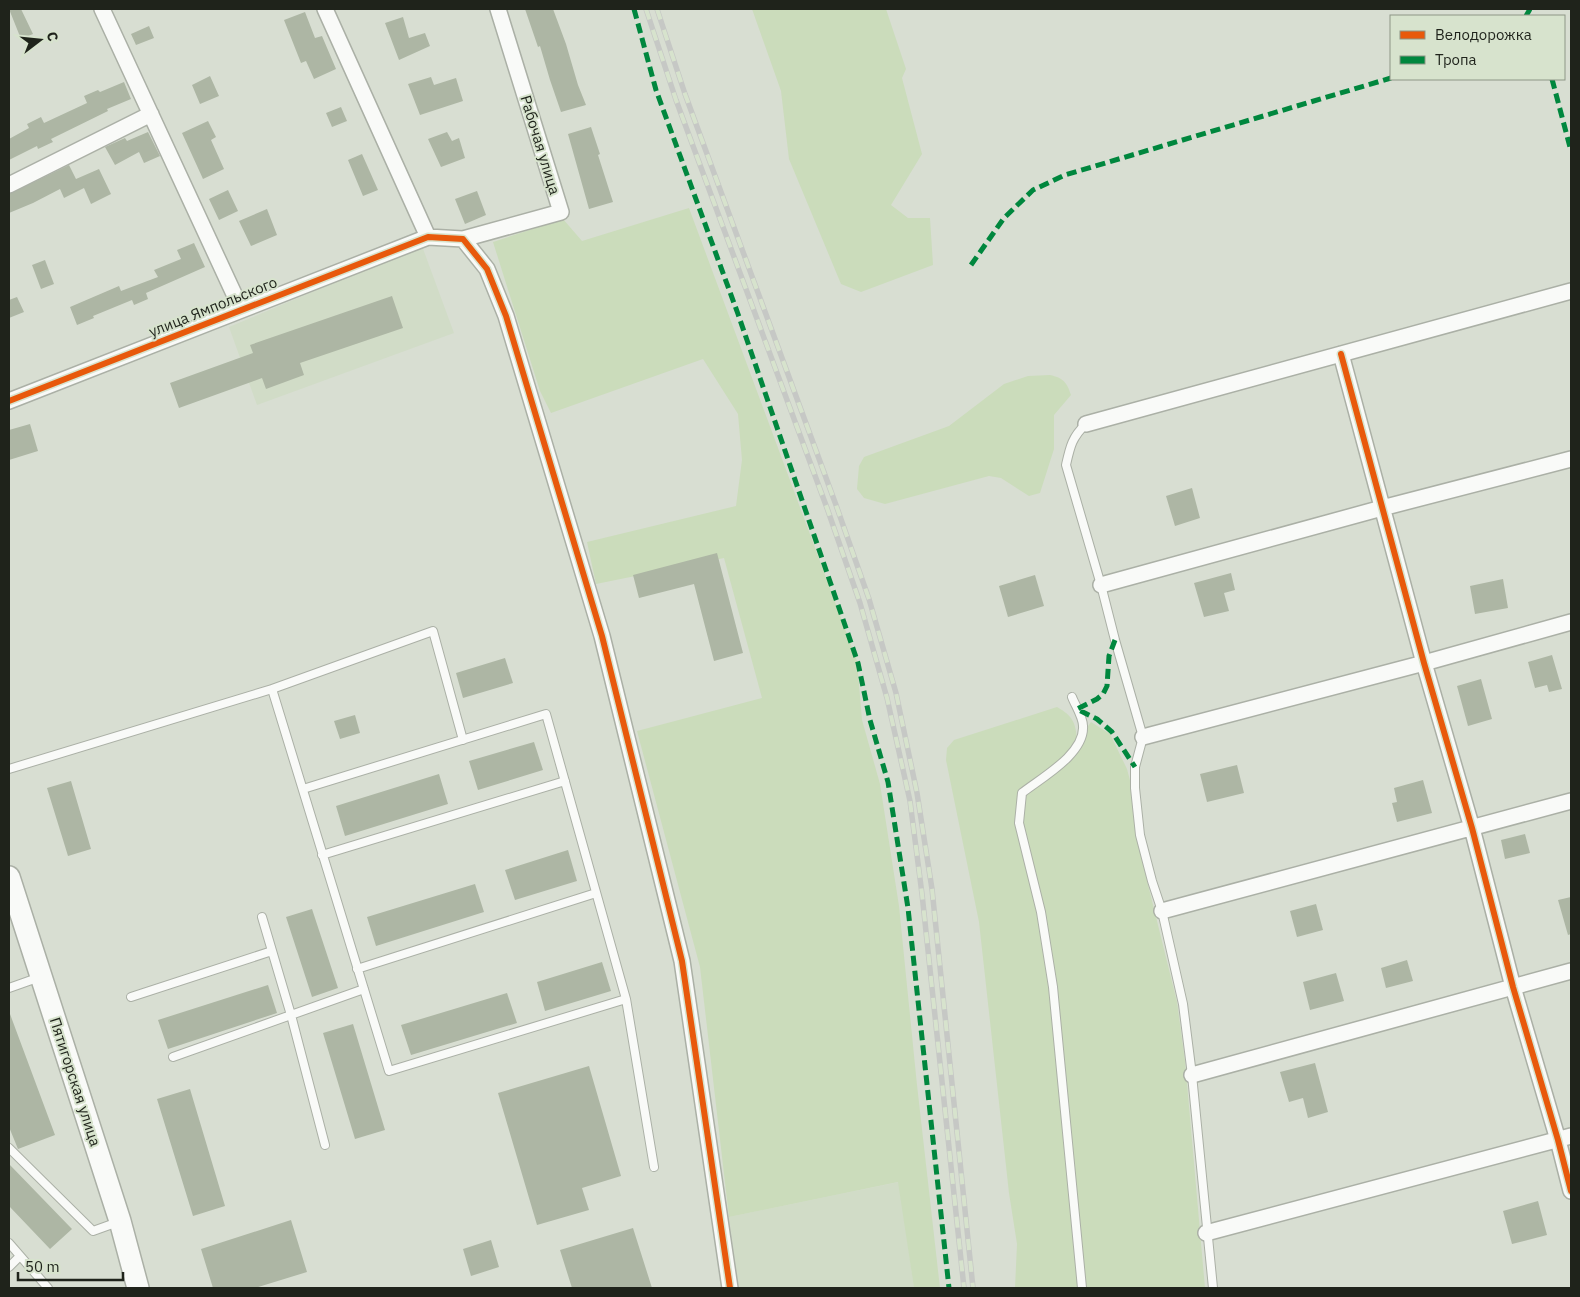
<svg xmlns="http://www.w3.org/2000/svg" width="1580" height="1297" font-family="'IBM Plex Sans',sans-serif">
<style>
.built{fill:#d1dcc7}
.green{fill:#cbdcbb}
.building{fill:#adb6a4}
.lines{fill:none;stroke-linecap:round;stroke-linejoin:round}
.lane-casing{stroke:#abb0a6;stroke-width:10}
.street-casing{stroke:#abb0a6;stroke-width:18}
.secondary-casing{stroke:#abb0a6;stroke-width:24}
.lane{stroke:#f9faf8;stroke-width:8}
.street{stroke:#f9faf8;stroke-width:15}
.secondary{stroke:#f9faf8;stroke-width:21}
.rail-casing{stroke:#c6c8c5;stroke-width:5.5}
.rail{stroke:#d7e3cd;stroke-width:4;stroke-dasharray:11;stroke-linecap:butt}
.quiet{stroke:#00873e;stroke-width:5;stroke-dasharray:10 5;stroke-linecap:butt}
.cycleway-casing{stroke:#d7e3cd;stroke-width:9}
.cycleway{stroke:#e8590c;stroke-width:6}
.labels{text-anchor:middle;stroke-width:4;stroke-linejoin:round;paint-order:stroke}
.street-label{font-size:15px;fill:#1f231b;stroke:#d7e3cd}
</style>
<rect width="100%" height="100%" fill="#d8ded2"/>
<path class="built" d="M422,246L454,333L257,405L229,327Z
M899,1182L914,1288H739L729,1217Z"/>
<path class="green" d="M752,9H886L906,69L902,78L922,154L891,205L908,218H930L933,265L861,292L841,284L789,159L781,91Z
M689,208L857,661L862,720L880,784L899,906L917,1085L940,1288H914L898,1182L729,1217L700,967L637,731L762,698L724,558L596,584L587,542L736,506L742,460L738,414L703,359L551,413L540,391L493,242L563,219L582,241Z
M1050,375C1063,378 1067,382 1071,395L1054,415V449L1040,493L1029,496L1001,478L989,476L885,504L864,498L857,489L859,466L864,457L949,426L1004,384L1028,376Z
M1057,707C1073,716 1076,723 1077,741L1091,722L1110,734L1127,769L1132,788L1136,836L1177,1002L1185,1061L1205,1288H1015L1017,1244L1009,1193L979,922L946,760L947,748L954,740Z"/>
<path class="building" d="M9,9H21L33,34L21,39Z
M525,9H553L566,44L578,85L586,105L561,112L550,80L540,46L538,47Z
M305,12L315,38L322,36L336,69L314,79L306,61L301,63L284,20Z
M403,17L409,38L425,33L430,46L399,60L385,23Z
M149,26L154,38L136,45L131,34Z
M210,76L219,96L200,104L192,85Z
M431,77L434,85L456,78L463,101L420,115L408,84Z
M124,82L131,99L107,109L108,111L51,139L53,142L38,149L37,146L9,160V139L29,128L27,124L41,117L44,123L87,103L84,96L98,90L100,92Z
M341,107L347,121L332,127L326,113Z
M208,121L216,137L211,140L224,169L203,179L182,133Z
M591,127L600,154L598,155L613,202L589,209L568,134Z
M148,132L160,156L144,163L139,152L115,165L105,147L125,138L127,141Z
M447,132L452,141L459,138L465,158L441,167L428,139Z
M362,154L378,190L363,196L348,160Z
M69,165L76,179L99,169L111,194L91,204L84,188L64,198L60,189L33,203L9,213V194Z
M228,190L238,211L219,220L209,199Z
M477,191L486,215L465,224L455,199Z
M267,209L277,235L251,246L239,221Z
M194,243L205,267L146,293L148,299L134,305L132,300L93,316L94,318L77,325L70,307L119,286L121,291L158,277L154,270L181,259L177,250Z
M45,260L54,284L41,289L32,265Z
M392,296L403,328L300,363L304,375L266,389L262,378L179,408L170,383L253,353L250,345Z
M17,297L24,312L9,318V300Z
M30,424L38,451L9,460V430Z
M1192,488L1200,518L1175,526L1166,496Z
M717,553L743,653L714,661L694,584L639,598L633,575Z
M1231,573L1235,590L1224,593L1229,611L1204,617L1194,583Z
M1035,575L1044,606L1008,617L999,586Z
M1503,579L1508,608L1475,614L1470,586Z
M1552,655L1562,689L1549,692L1547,685L1535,688L1528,662Z
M505,658L513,683L463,698L456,673Z
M1481,679L1492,719L1468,726L1457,686Z
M355,715L360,733L340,739L334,721Z
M534,742L543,770L478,790L469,761Z
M1237,765L1244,793L1207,802L1200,774Z
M439,774L448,804L345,836L336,806Z
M1423,780L1432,813L1397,822L1392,803L1397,802L1394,788Z
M71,781L91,849L68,856L47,788Z
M1525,834L1530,853L1505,859L1501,840Z
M568,850L577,881L515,900L505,870Z
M475,884L484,912L376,946L367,917Z
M1571,897V934L1568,935L1558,900Z
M1316,904L1323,930L1297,937L1290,911Z
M312,909L338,988L312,997L286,917Z
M1407,960L1413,981L1386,988L1381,968Z
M602,962L611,991L545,1011L537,982Z
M1336,973L1344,1001L1310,1010L1303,982Z
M268,985L277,1013L168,1049L158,1020Z
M507,993L517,1023L411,1055L401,1025Z
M10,1014L55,1135L18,1149L9,1127Z
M353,1024L385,1130L355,1139L323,1033Z
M1315,1063L1328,1112L1308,1118L1303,1098L1289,1102L1280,1072Z
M589,1066L621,1176L582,1188L589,1210L537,1225L498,1093Z
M190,1089L225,1206L193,1216L157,1099Z
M9,1164L72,1229L50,1249L9,1206Z
M1538,1201L1547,1235L1512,1244L1503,1211Z
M291,1220L307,1272L255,1288H213L201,1249Z
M633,1228L652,1288H572L560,1250Z
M491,1240L499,1267L471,1276L463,1249Z"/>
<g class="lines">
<g class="lane-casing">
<path id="lane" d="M1086,424C1072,437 1070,447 1066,465L1101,585L1115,640L1143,737L1135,767V788L1140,835L1152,881L1162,911L1183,1004L1192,1075L1213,1288
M272,689L433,631L463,740
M1072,697C1075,705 1083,717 1083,726C1085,754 1041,778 1022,793L1019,823L1041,912L1053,987L1082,1288
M9,769L272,689L389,1071L626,999L546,714L303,789
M322,855L565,781
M262,917L291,1015L325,1145
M357,969L596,893
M9,988L40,977
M131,997L272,951
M626,999L654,1167
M173,1057L364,989
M9,1148L93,1231L118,1222
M9,1243L48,1288
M9,1267L20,1256"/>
</g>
<g class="street-casing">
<path id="street" d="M102,9L241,309
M325,9L428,237
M9,185L151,114
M463,239L561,212L498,9
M1341,354L1424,663L1472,828L1513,987L1558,1140L1571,1191
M9,401L428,237L463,239L487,269L506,316L602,636L682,961L730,1288
M1086,424L1571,291
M1101,585L1382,508L1571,459
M1143,737L1424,663L1571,622
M1162,911L1571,801
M1192,1075L1571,971
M1206,1233L1571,1136"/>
</g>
<g class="secondary-casing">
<path id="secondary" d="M9,877L120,1221L138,1288"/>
</g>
<use href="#lane" class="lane"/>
<use href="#street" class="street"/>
<use href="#secondary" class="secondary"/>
<g class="rail-casing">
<path id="rail" d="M646,9L676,100L827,508L860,603L887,698L910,801L922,894L964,1288
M657,9L685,94L836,505L869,599L896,693L917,793L932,889L973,1288"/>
</g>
<use href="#rail" class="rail"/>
<path class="quiet" d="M634,9L656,90L738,314L858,663L870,720L888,782L908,908L949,1288
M1526,16L1530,9
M1552,79L1571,151
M971,265L1004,218L1033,190L1065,175L1391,78
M1115,640L1109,656L1107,686L1103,694L1097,699L1077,709L1097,719L1112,732L1135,767"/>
<g class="cycleway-casing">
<path id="cycleway" d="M1341,354L1424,663L1472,828L1513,987L1558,1140L1571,1191
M9,401L428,237L463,239L487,269L506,316L602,636L682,961L730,1288"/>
</g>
<use href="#cycleway" class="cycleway"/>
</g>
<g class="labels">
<g class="street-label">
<text transform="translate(540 145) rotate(73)" y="5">Рабочая улица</text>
<text transform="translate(213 307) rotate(-22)" y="5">улица Ямпольского</text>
<text transform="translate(75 1082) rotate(72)" y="5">Пятигорская улица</text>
</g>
</g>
<rect width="1580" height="1297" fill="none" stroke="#1f231b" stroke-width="20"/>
<rect x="1390" y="15" width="175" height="65" fill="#d7e3cd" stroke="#8d9686"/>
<rect x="1400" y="31" width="25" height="8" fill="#e8590c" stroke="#8d9686"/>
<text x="1435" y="40" font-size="15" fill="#1f231b">Велодорожка</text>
<rect x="1400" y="56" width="25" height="8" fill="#00873e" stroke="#8d9686"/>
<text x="1435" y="65" font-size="15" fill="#1f231b">Тропа</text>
<g transform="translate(40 40) rotate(74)" stroke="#d7e3cd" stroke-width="4" paint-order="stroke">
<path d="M0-4L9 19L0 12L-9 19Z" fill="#1f231b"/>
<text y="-8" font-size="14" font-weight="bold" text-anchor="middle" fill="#1f231b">С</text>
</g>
<path d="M18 1272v8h105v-8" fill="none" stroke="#1f231b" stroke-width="2.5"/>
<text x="25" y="1272" font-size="15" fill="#1f231b" stroke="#d7e3cd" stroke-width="4" paint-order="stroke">50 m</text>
</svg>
